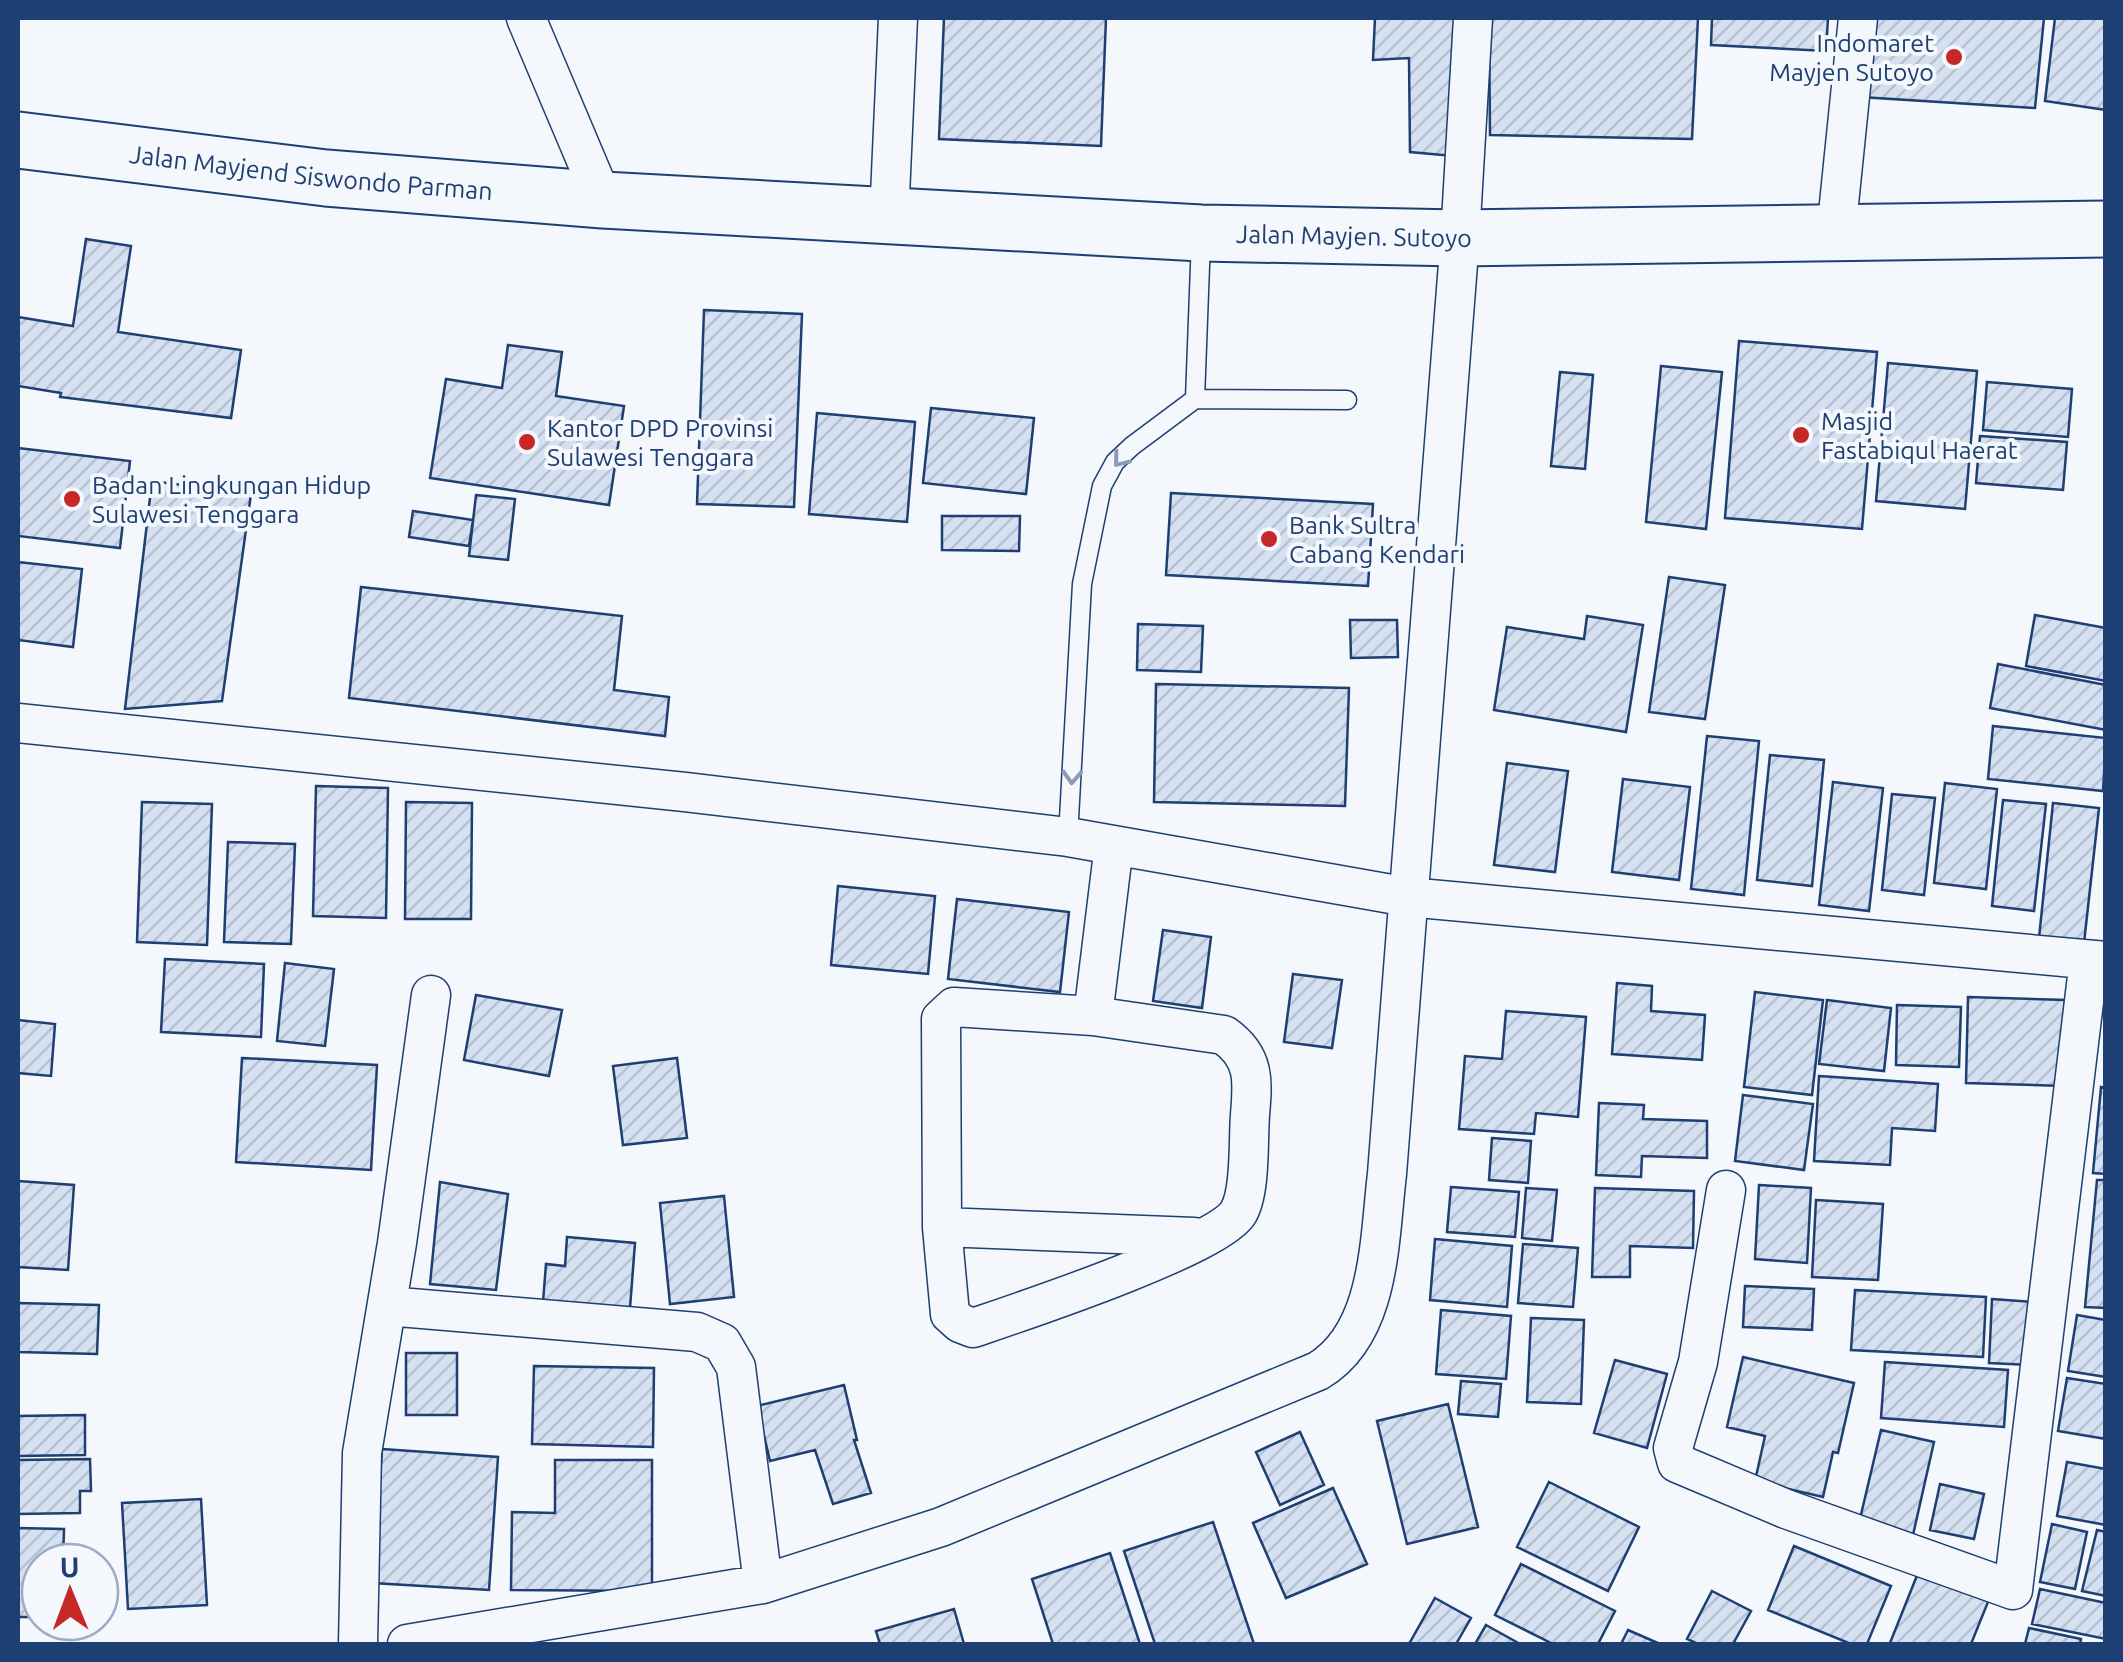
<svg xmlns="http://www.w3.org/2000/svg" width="2123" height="1662" font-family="Ubuntu,sans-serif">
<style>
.building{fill:url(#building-hatch);stroke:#1d3f73;stroke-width:2.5}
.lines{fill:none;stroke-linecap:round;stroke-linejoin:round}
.lane-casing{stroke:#1d3f73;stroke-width:21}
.street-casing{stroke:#1d3f73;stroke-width:41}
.highway-casing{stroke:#1d3f73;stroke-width:59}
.lane{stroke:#f4f7fb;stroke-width:18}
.street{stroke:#f4f7fb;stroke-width:38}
.highway{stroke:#f4f7fb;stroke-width:55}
.oneway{stroke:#889bb7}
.poi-dot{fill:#c62828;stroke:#f4f7fb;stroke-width:4}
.labels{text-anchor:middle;stroke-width:8;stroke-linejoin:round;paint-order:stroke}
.poi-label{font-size:25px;fill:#1d3f73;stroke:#f4f7fb;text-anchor:start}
.street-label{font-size:25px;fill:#1d3f73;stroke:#f4f7fb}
</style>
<defs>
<pattern id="building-hatch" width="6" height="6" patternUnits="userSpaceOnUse" patternTransform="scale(2.5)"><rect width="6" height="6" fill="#d5e0f0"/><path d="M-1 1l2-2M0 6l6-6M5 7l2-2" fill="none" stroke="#b6c1d1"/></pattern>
</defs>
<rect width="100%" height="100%" fill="#f4f7fb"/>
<path class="building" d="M944,18H1106L1101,146L939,139Z
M1375,18H1461L1453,156L1410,152L1409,58L1373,60Z
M1489,18H1698L1692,139L1490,135Z
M1712,18H1828L1826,51L1711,45Z
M1876,18H2044L2035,108L1861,97Z
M2055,18H2106V110L2045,101Z
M86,239L131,246L118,332L241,350L231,418L60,397L61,393L18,386V317L73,326Z
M704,310L802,314L794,507L697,504Z
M1739,341L1877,352L1862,529L1725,518Z
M508,345L562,352L556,396L624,406L609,505L430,478L446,379L502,388Z
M1888,363L1977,371L1965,509L1876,501Z
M1661,366L1722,372L1706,529L1646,522Z
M1560,372L1593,375L1585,469L1551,466Z
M1987,382L2072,389L2068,437L1983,430Z
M931,408L1034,418L1026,494L923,483Z
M817,413L915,422L907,522L809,514Z
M1980,436L2067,442L2063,490L1976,483Z
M18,448L130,461L120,548L18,536Z
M152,481L251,494L222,701L125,709Z
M1171,493L1373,504L1368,586L1166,575Z
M476,495L515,499L508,560L469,556Z
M413,511L473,520L469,546L409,537Z
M942,516H1020L1019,551L942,550Z
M18,562L82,569L73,647L18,640Z
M1669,577L1725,585L1705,719L1649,712Z
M361,587L622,616L614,690L669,697L665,736L349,698Z
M2035,615L2106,628V681L2026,666Z
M1587,616L1643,625L1626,732L1494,710L1507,627L1584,639Z
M1350,620H1397L1398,657L1351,658Z
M1138,624L1203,626L1201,672L1137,670Z
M1998,664L2106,685V730L1990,708Z
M1156,684L1349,688L1345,806L1154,802Z
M1993,726L2106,738L2103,791L1988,779Z
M1707,736L1759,741L1744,895L1691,889Z
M1770,755L1824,760L1812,886L1757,880Z
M1507,763L1568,771L1555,872L1494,865Z
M1623,779L1690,787L1679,880L1612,872Z
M1833,782L1883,788L1869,911L1819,905Z
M1945,783L1997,789L1986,889L1934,883Z
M316,786L388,788L386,918L313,916Z
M1892,794L1935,798L1924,895L1882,890Z
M2003,800L2046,804L2034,911L1992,906Z
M142,802L212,804L207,945L137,942Z
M406,802L472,803L471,919H405Z
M2053,803L2099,808L2084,943L2039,938Z
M228,842L295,844L291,944L224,942Z
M838,886L935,896L928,974L831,965Z
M957,899L1069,912L1060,992L948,979Z
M1163,930L1211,937L1202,1008L1153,1001Z
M165,959L264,964L261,1037L161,1032Z
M285,963L334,969L325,1046L277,1041Z
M1293,974L1342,980L1332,1048L1284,1042Z
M1617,983L1652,986L1651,1011L1705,1015L1702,1060L1612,1054Z
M1755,992L1823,1000L1812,1095L1744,1087Z
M476,995L562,1010L549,1076L464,1060Z
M1968,997L2066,1000L2063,1086L1966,1083Z
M1827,1000L1891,1008L1884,1071L1819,1064Z
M1897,1005L1961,1007L1959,1067L1896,1065Z
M1506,1011L1586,1017L1578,1117L1536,1113L1534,1134L1459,1129L1465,1056L1502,1059Z
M18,1020L55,1024L51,1076L18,1073Z
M242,1058L377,1065L371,1170L236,1162Z
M677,1058L687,1138L623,1145L613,1066Z
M1819,1076L1938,1084L1935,1131L1892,1128L1890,1165L1814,1161Z
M2101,1087L2106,1088V1174L2093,1173Z
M1743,1095L1813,1104L1804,1170L1735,1161Z
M1599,1103L1644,1105L1643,1119L1707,1121V1158L1642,1156L1641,1177L1596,1175Z
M1492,1138L1531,1141L1528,1183L1489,1180Z
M2097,1180H2106V1308L2085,1307Z
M18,1181L74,1185L68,1270L18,1267Z
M440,1182L508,1194L496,1290L430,1284Z
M1759,1185L1811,1188L1807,1263L1755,1259Z
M1451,1187L1519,1192L1515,1237L1447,1232Z
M1526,1188L1557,1190L1552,1241L1522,1238Z
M1595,1188L1694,1191L1693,1248L1630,1246V1277H1592Z
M724,1196L734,1297L670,1304L660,1203Z
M1816,1200L1883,1204L1878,1280L1812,1277Z
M567,1237L635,1243L630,1308L543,1302L546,1264L565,1266Z
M1435,1239L1512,1246L1507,1307L1430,1300Z
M1523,1244L1578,1248L1573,1307L1518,1303Z
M1745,1286L1814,1289L1812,1330L1743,1327Z
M1855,1290L1986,1297L1983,1357L1851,1350Z
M1992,1299L2034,1302L2030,1365L1989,1363Z
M18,1303L99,1305L97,1354L18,1352Z
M1441,1310L1511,1316L1506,1379L1436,1374Z
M2077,1315L2106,1320V1377L2068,1371Z
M1531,1318L1584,1320L1581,1404L1527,1402Z
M406,1353H457V1415H406Z
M1743,1357L1854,1383L1838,1453L1833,1452L1823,1497L1755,1481L1765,1436L1727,1427Z
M1615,1360L1667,1374L1647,1448L1594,1433Z
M1885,1362L2008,1370L2004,1427L1881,1418Z
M534,1366L654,1368L653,1447L532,1444Z
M2067,1378L2106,1384V1439L2058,1431Z
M1461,1381L1501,1384L1498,1417L1458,1414Z
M844,1385L857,1440H854L871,1493L833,1504L815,1450L770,1461L757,1406Z
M1448,1404L1478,1527L1407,1544L1377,1421Z
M85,1415V1455L18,1456V1416Z
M1881,1430L1934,1442L1913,1535L1859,1523Z
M1300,1432L1324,1485L1280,1505L1256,1452Z
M382,1449L498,1457L489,1590L373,1583Z
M90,1459L91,1491H80V1513L18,1514V1460Z
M555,1460H652V1591L511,1590L512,1512L555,1513Z
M2067,1462L2106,1469V1525L2057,1516Z
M1549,1482L1639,1527L1608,1591L1517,1547Z
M1940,1484L1984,1494L1974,1539L1930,1530Z
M1333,1488L1367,1564L1286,1598L1253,1523Z
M201,1499L207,1605L128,1609L122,1503Z
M1213,1522L1254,1644H1155L1124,1551Z
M2052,1524L2087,1532L2075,1589L2040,1582Z
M18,1528L64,1529L63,1562H40V1617H18Z
M2097,1530L2106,1532V1596L2082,1591Z
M1794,1546L1891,1586L1867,1644H1851L1768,1610Z
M1110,1553L1140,1644H1053L1032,1579Z
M1521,1564L1615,1611L1598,1644H1553L1495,1615Z
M1920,1568L1990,1597L1971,1644L1890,1643Z
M2040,1589L2106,1603V1639L2032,1624Z
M1712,1591L1751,1611L1733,1644H1698L1687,1639Z
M1435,1598L1471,1618L1456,1644H1409Z
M954,1609L964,1644H880L876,1631Z
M1486,1625L1520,1644H1475Z
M2029,1628L2081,1639L2080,1644H2025Z
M1628,1630L1660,1644H1621Z"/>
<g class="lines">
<g class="lane-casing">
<path id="lane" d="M1195,399L1201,239
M1068,837L1082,584L1102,486L1115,462L1132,446L1195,399L1347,400"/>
</g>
<g class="street-casing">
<path id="street" d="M526,18L603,200
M889,218L898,18
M1836,233L1858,18
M18,723L685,792L1068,837L1408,897L2106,961
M954,1007L1093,1016L1224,1035C1255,1057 1253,1080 1250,1115C1248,1140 1251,1192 1238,1213C1216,1247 1020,1312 973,1328L960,1323L950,1314L942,1227L941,1019Z
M1093,1016L1114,845
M1726,1190L1698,1362L1673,1448L1677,1463L1786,1509L2013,1590L2089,960
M942,1227L1194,1237
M387,1306L697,1332L722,1343L736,1367L763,1584
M358,1644L362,1453L397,1243L431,995
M407,1644L763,1584L941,1527L1318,1371C1381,1333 1379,1240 1387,1174L1460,238L1473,18"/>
</g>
<g class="highway-casing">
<g id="highway">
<path id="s1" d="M18,140L326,178L603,200L1201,233L1460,238L2106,229"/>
</g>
</g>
<use href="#lane" class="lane"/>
<use href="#street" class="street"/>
<use href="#highway" class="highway"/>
</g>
<defs><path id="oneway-chevron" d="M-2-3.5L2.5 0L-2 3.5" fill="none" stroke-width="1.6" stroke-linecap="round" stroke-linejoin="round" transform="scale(2.5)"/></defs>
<g class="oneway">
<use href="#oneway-chevron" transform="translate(1120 460) rotate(129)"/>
<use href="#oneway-chevron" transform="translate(1072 777) rotate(93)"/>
</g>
<g class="poi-dot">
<circle cx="1954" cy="57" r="10"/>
<circle cx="1801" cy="435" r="10"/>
<circle cx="527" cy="442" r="10"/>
<circle cx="72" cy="499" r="10"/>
<circle cx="1269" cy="539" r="10"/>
</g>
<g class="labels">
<g class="poi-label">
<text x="1934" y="52" text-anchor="end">Indomaret<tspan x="1934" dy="29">Mayjen Sutoyo</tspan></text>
<text x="1821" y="430">Masjid<tspan x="1821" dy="29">Fastabiqul Haerat</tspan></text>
<text x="547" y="437">Kantor DPD Provinsi<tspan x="547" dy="29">Sulawesi Tenggara</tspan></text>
<text x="92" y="494">Badan Lingkungan Hidup<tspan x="92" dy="29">Sulawesi Tenggara</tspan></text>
<text x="1289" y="534">Bank Sultra<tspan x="1289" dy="29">Cabang Kendari</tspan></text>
</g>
<g class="street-label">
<text dy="9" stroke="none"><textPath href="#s1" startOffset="295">Jalan Mayjend Siswondo Parman</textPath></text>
<text dy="9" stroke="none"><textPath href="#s1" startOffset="1340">Jalan Mayjen. Sutoyo</textPath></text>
</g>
</g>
<rect width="2123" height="1662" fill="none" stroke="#1d3f73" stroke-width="40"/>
<g transform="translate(70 1592) rotate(359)"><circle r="48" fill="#f4f7fb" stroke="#9eadc5" stroke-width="2.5"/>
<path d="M0-8L18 38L0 25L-18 38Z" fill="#c62828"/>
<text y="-15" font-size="28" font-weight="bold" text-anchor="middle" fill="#1d3f73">U</text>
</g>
</svg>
